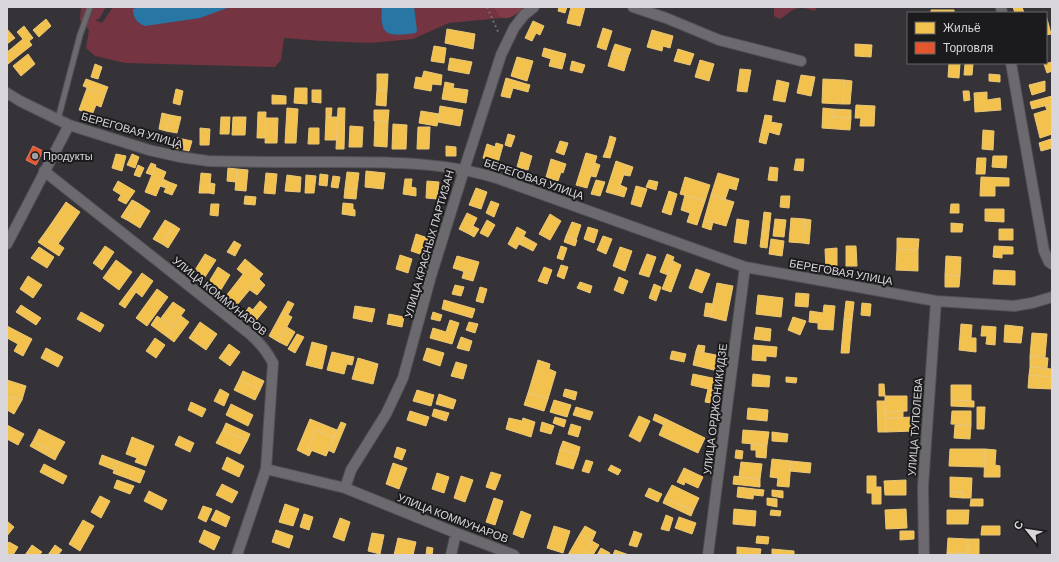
<svg xmlns="http://www.w3.org/2000/svg" width="1059" height="562" font-family="Barlow,sans-serif">
<style>
.green{fill:#743441}
.forest{fill:#823c49}
.water{fill:#2776a4}
.homes{fill:#f2c14e;stroke:#eac778}
.shops{fill:#e4572e;stroke:#e07d62}
.lines{fill:none;stroke-linecap:round;stroke-linejoin:round}
.service-casing{stroke:#515054;stroke-width:7}
.minor-casing{stroke:#515054;stroke-width:12}
.path{stroke:#6f6e70;stroke-width:2;stroke-dasharray:2 3;stroke-linecap:butt}
.service{stroke:#6c6a6e;stroke-width:5}
.minor{stroke:#6c6a6e;stroke-width:10}
.poi-dot{fill:#9f9da2;stroke:#1b1a1d;stroke-width:1.5}
.labels{text-anchor:middle;stroke-width:4;stroke-linejoin:round;paint-order:stroke}
.street-label{font-size:11px;fill:#d8d6db;stroke:#1b1a1d}
.poi-label{font-size:11px;fill:#d8d6db;stroke:#1b1a1d;text-anchor:start}
</style>
<rect width="100%" height="100%" fill="#353337"/>
<path class="green" d="M81,7H106L99,19L95,20L102,23L113,7H494L496,13L502,18L449,23L413,39L370,43L322,41L284,38L281,60L275,67L125,63L95,56L86,48L89,30L80,20Z
M774,7H817L815,11C796,5 796,8 780,19L774,16Z"/>
<path class="forest" d="M494,7H526C515,16 500,27 494,7Z"/>
<path class="water" d="M139,7H230L200,18L145,26C137,23 133,18 133,9Z
M382,7H414L417,30L416,33C390,36 379,39 382,7Z"/>
<path class="homes" d="M559,7H567L565,13L558,11Z
M571,7H585L580,26L567,23Z
M1013,7H1022L1024,13H1015Z
M931,10H954V13H931Z
M1046,15L1051,34L1046,35Z
M46,19L51,26L39,37L33,30Z
M533,21L544,26L540,35L536,33L532,41L525,38Z
M24,26L33,38L29,41L32,45L18,56L11,49L23,39L17,32Z
M603,28L612,31L606,50L597,47Z
M7,29L15,38L7,44Z
M447,29L475,34L473,49L445,43Z
M652,30L673,36L670,48L663,46L662,51L647,47Z
M615,44L631,49L628,57L612,52Z
M855,44L872,45L871,57L855,56Z
M434,46L446,48L444,63L431,61Z
M544,48L566,54L562,69L549,66L551,59L542,56Z
M11,49L18,56L8,64L7,52Z
M678,49L694,54L690,65L674,61Z
M612,52L628,57L624,71L608,66Z
M28,54L35,64L21,76L13,66Z
M517,57L533,61L527,81L511,76Z
M450,58L472,62L469,74L448,70Z
M700,60L714,64L709,81L695,77Z
M572,61L585,65L582,73L570,70Z
M1052,62V71L1047,73L1044,64Z
M949,63H960L959,78L948,77Z
M95,64L102,67L98,79L91,77Z
M965,64H973L972,75H964Z
M740,69L751,70L747,92L737,91Z
M424,71L442,75L441,85L432,84L431,91L414,88L416,77L422,78Z
M377,74H388L387,90H377Z
M989,74L1000,75V82L989,81Z
M801,75L815,77L811,96L797,93Z
M506,78L530,85L528,92L513,88L510,98L501,96Z
M86,79L108,87L105,95L83,86Z
M823,79L844,80L843,104L822,103Z
M777,80L789,83L785,102L773,100Z
M844,80L852,81L850,104H843Z
M1045,81V91L1032,95L1029,85Z
M445,82L454,84L453,88L468,90L466,103L442,99Z
M87,88L105,95L101,107L96,105L92,115L79,110Z
M295,88H307V104L294,103Z
M176,89L183,91L180,105L173,103Z
M312,90H321V103L312,102Z
M377,90H387L386,106L376,105Z
M963,91H969L970,100L964,101Z
M987,92V100L1000,98L1001,110L975,112L974,93Z
M272,95L286,96V104H272Z
M1052,96V104L1032,109L1030,102Z
M1052,104V134L1040,138L1034,114L1047,110L1045,105Z
M856,105L875,106L874,126H860L861,118H855Z
M440,106L463,110L460,126L438,122Z
M287,108L298,109L296,143H285Z
M326,108H332L331,117H326Z
M338,108H345L344,149H336Z
M823,108L832,109V117L851,118L850,130L822,128Z
M832,109L851,110V118L832,117Z
M374,110H389L388,122L374,121Z
M421,111L439,114L437,126L419,123Z
M258,112H266L265,138H257Z
M162,113L170,115L166,131L159,129Z
M170,115L181,117L177,133L166,131Z
M765,115L772,116L771,122L782,124L779,135L769,132L766,144L759,142Z
M221,117H230L229,134H220Z
M233,117H246L245,135H232Z
M326,117H338L337,140H325Z
M266,118H278L277,143H265Z
M375,121L388,122L387,147L374,146Z
M393,124L407,125L406,149H392Z
M350,126L363,127L362,147H349Z
M418,127H430L429,149H417Z
M200,128L210,129L209,145H200Z
M309,128H319V144H308Z
M983,130L994,131L993,150L982,149Z
M508,134L515,136L511,147L505,145Z
M610,136L616,138L613,148L607,147Z
M173,137L192,141L189,151L171,147Z
M1051,139L1052,148L1041,151L1039,143Z
M560,141L568,143L564,155L556,152Z
M496,143L503,145L498,163L483,158L487,144L495,147Z
M446,146L456,147V156H446Z
M607,147L613,148L610,158L603,157Z
M521,152L532,156L528,170L517,167Z
M586,153L597,156L587,188L576,185Z
M116,154L126,156L122,171L112,168Z
M132,154L139,157L135,168L127,165Z
M993,156H1007L1006,168L992,167Z
M977,158H986L985,174H976Z
M551,159L566,164L563,173L561,172L558,181L546,177Z
M796,159H804L803,171L794,170Z
M616,161L627,165L617,195L606,192Z
M151,163L156,165L152,175L146,173Z
M595,163L600,165L596,177L591,176Z
M138,165L144,168L140,177L134,175Z
M627,165L633,167L630,176L624,175Z
M155,167L166,172L156,196L145,192Z
M770,167L778,168L777,181L768,180Z
M228,168L237,169L236,182L227,181Z
M237,169L248,170L246,191L235,190Z
M366,171L385,173L383,189L365,187Z
M347,172L359,173L357,189L345,188Z
M201,173L211,174L209,193H199Z
M266,173L277,174L275,194L264,193Z
M718,173L739,179L736,190L729,188L725,200L711,195Z
M320,174L328,175L327,186L319,185Z
M287,175L301,177L300,192L285,191Z
M306,175L316,176L314,193H305Z
M333,176L340,177L338,188L331,187Z
M685,177L710,185L705,201L680,194Z
M981,177L1009,178V186H995V196H980Z
M163,179L169,182L166,188L160,186Z
M405,179H412L411,187L416,188V196L403,194Z
M596,180L605,182L600,196L591,194Z
M649,180L658,182L656,190L646,187Z
M118,181L135,191L126,204L118,200L121,195L113,190Z
M427,181L439,182L437,199L426,198Z
M169,182L177,185L172,195L164,192Z
M210,183L215,184L214,194L209,193Z
M620,185L627,188L624,197L617,195Z
M636,186L647,189L641,207L631,204Z
M345,188L357,189L356,199L344,198Z
M476,188L487,192L481,209L469,205Z
M669,191L677,194L671,215L662,212Z
M685,195L705,201L697,225L687,222L690,213L681,210Z
M711,195L734,202L726,226L704,220Z
M245,196L256,197L255,205L244,204Z
M781,196H790L789,208L780,207Z
M132,200L138,203L127,220L121,217Z
M491,201L499,204L494,217L486,213Z
M66,202L80,212L65,234L51,224Z
M138,203L150,211L140,228L127,220Z
M343,203L353,204V209L355,210V216L342,214Z
M211,204H219L218,216L210,215Z
M951,204H959V213H950Z
M985,209H1004V222L985,221Z
M764,212L771,213L769,231L762,230Z
M467,213L477,218L469,234L459,229Z
M550,214L561,221L550,240L539,234Z
M791,218L805,219L803,243L789,242Z
M737,219L749,221L746,244L734,242Z
M775,219L786,220L784,237L773,236Z
M805,219L811,220L809,244L803,243Z
M165,220L174,225L162,244L153,239Z
M487,220L495,225L488,237L480,233Z
M704,220L713,222L711,230L702,227Z
M572,222L581,225L576,240L566,236Z
M951,223L963,224L962,232H951Z
M51,224L65,234L58,244L44,234Z
M174,225L180,229L168,248L162,244Z
M473,226L479,229L474,237L469,234Z
M517,227L526,232L516,249L508,244Z
M588,227L598,230L594,243L584,239Z
M999,229H1013V240H999Z
M762,230L769,231L767,248L760,247Z
M44,234L64,248L59,256L38,242Z
M416,234L431,239L426,256L411,251Z
M523,236L537,244L533,251L519,244Z
M566,236L577,240L575,246L564,242Z
M603,236L612,239L606,254L597,250Z
M897,238L919,239L918,250L897,249Z
M771,239L784,241L782,256L769,254Z
M234,241L241,245L235,256L227,252Z
M105,246L114,252L102,270L93,263Z
M561,246L567,248L563,260L557,258Z
M846,246H856L857,266H846Z
M994,246L1013,247V254H1002V258L993,257Z
M39,247L54,257L47,268L31,258Z
M620,247L632,251L625,271L613,266Z
M837,248V269H826L825,249Z
M897,249L918,250V271L896,270Z
M205,254L216,260L205,277L195,270Z
M647,254L656,257L649,277L639,274Z
M667,254L674,257L668,275L660,272Z
M400,255L412,259L408,273L396,269Z
M457,256L479,262L475,275L453,268Z
M946,256L961,257L960,276L945,275Z
M245,259L251,264L243,274L237,269Z
M116,260L132,272L119,290L103,278Z
M673,261L681,265L671,292L662,289Z
M251,264L263,274L237,305L226,296Z
M561,265L568,267L564,279L557,276Z
M218,267L230,275L219,293L207,285Z
M544,267L552,270L547,284L538,281Z
M696,269L710,274L702,293L689,288Z
M994,270L1015,271V285L993,284Z
M464,271L475,275L473,281L462,278Z
M142,273L153,281L142,297L131,288Z
M945,275L960,276L959,287H945Z
M28,276L42,285L33,298L20,289Z
M619,277L628,281L623,294L614,290Z
M259,279L265,285L257,295L250,290Z
M580,282L592,286L590,293L577,288Z
M717,283L733,286L726,321L710,317Z
M654,284L661,287L656,301L649,298Z
M455,285L464,287L461,296L452,294Z
M480,287L487,289L483,303L476,301Z
M131,288L136,292L125,308L119,304Z
M157,289L168,297L147,326L136,318Z
M796,293L809,294L808,307L795,306Z
M758,295L783,298L781,317L756,314Z
M444,300L475,309L472,318L442,309Z
M260,301L267,307L254,323L247,317Z
M288,301L294,304L288,315L282,312Z
M846,301L854,302L852,320L844,319Z
M173,302L185,310L173,327L161,318Z
M706,303L713,304L710,317L704,316Z
M862,303L871,304L870,316L861,315Z
M21,305L41,318L36,325L16,312Z
M824,305L835,306L833,330L818,329V323L809,322L810,311L823,313Z
M355,306L375,309L372,322L353,318Z
M249,307L253,310L247,317L244,314Z
M81,312L104,325L100,332L77,319Z
M282,312L292,317L279,342L269,336Z
M433,312L442,315L440,321L431,319Z
M389,314L404,317L402,327L387,324Z
M157,316L173,327L166,336L151,325Z
M181,316L189,322L174,342L166,336Z
M793,317L806,321L800,335L788,330Z
M844,319L852,320L849,353H841Z
M450,320L459,323L452,344L430,338L433,328L446,332Z
M200,322L217,334L206,350L189,338Z
M469,322L478,324L475,333L466,330Z
M961,324L972,325L971,338H976V352L959,350Z
M1005,325L1023,327L1021,343L1004,342Z
M7,326L32,339L23,356L14,351L18,344L7,338Z
M982,326L996,327L995,345L986,344L987,336H981Z
M287,327L295,332L287,346L279,342Z
M756,327L771,329L770,341L754,339Z
M1032,333L1047,334L1045,357L1030,356Z
M297,334L304,337L295,353L288,349Z
M461,337L472,341L469,351L457,348Z
M155,338L165,345L156,358L146,351Z
M312,342L327,346L322,369L306,365Z
M229,344L240,352L230,366L219,358Z
M698,345L705,346L704,352L696,351Z
M753,345L777,347L776,357L766,356V361L752,360Z
M46,348L63,357L58,367L41,358Z
M427,348L444,353L440,366L423,360Z
M672,351L686,354L684,362L670,359Z
M696,351L721,356L718,371L693,365Z
M332,352L349,356L344,374L327,370Z
M349,356L354,357L352,365L347,364Z
M1030,356L1048,358L1047,368L1030,367Z
M358,358L378,364L373,384L352,379Z
M538,360L550,364L549,369L556,372L548,399L528,393Z
M456,362L467,365L463,379L451,376Z
M1030,367L1052,369V377L1029,375Z
M243,371L264,381L260,390L239,380Z
M693,374L717,379L711,403L705,402L708,389L691,385Z
M753,374L770,376L769,387L752,386Z
M1029,375L1052,377V389L1028,388Z
M786,377L797,378L796,383L786,382Z
M7,380L26,386L22,400L7,396Z
M239,380L260,390L255,400L234,390Z
M879,384H884L885,396H879Z
M951,385H971V401L951,400Z
M220,389L229,394L224,406L214,401Z
M565,389L577,392L575,400L563,396Z
M417,390L434,395L431,406L413,401Z
M528,393L548,399L544,411L524,405Z
M439,394L456,400L453,409L436,404Z
M7,396L22,400L14,414L7,410Z
M885,396H907V411L885,412Z
M554,400L571,405L567,417L550,412Z
M951,400L974,401V407L951,406Z
M877,401H885L886,432H878Z
M191,402L206,409L202,417L188,410Z
M231,404L253,415L248,426L226,415Z
M576,407L593,412L590,420L573,415Z
M977,407H985L984,429H977Z
M748,408L768,410L767,421L747,419Z
M434,409L449,413L446,421L432,416Z
M410,411L429,417L426,426L407,420Z
M903,411V418H885V412Z
M952,411H971V425L951,424Z
M655,414L666,419L664,425L653,420Z
M639,416L650,421L640,442L629,436Z
M555,417L566,420L564,427L553,423Z
M914,417V431L886,432L885,418Z
M509,418L522,421L523,418L535,422L531,437L506,429Z
M310,419L337,430L334,438L316,430L308,449L312,450L309,456L297,450Z
M666,419L705,438L698,453L659,435Z
M341,422L346,424L334,453L328,450Z
M542,422L554,426L551,434L540,431Z
M226,423L250,434L247,441L223,430Z
M571,424L581,427L578,437L568,434Z
M7,425L24,434L18,445L7,439Z
M955,425H971L970,439L954,438Z
M39,429L65,442L58,454L33,441Z
M223,430L247,441L240,454L216,443Z
M316,430L334,438L326,456L308,449Z
M743,430L769,432L767,445L742,443Z
M772,432L788,434L787,442L772,441Z
M179,436L194,443L190,452L175,445Z
M132,437L154,446L146,466L135,462L137,458L126,454Z
M33,441L58,454L55,460L30,446Z
M563,441L580,447L578,455L560,449Z
M751,444L767,445L766,458L756,457V450H751Z
M397,447L406,450L402,460L394,457Z
M560,449L578,455L573,469L556,464Z
M950,449H985L984,467L949,466Z
M985,449L996,450L995,465L1000,466V477H984Z
M736,450L743,451L742,459L735,458Z
M102,455L118,461L114,470L99,464Z
M227,457L244,466L239,477L222,469Z
M772,459L791,461L789,487L777,486L778,478L770,477Z
M586,460L593,462L589,473L582,471Z
M118,461L145,471L140,483L113,473Z
M791,461L811,463L810,473L790,471Z
M741,462L762,464L760,479L739,477Z
M393,463L407,468L399,489L386,484Z
M44,464L67,476L63,484L40,472Z
M611,465L621,470L618,475L608,470Z
M684,468L703,477L698,488L685,482L684,485L677,482Z
M491,472L501,475L495,490L486,487Z
M437,473L449,477L444,493L432,489Z
M461,476L473,480L465,502L454,498Z
M734,476L760,479V487L733,484Z
M867,476H876V487H881V504H872V493H867Z
M950,477L972,478L971,498H963V492H950Z
M117,480L134,486L130,494L114,488Z
M906,480V495H885L884,481Z
M222,484L238,492L232,503L216,495Z
M672,485L699,498L693,511L665,498Z
M738,487L754,489L753,499L737,497Z
M649,488L662,494L658,502L645,496Z
M754,489L764,490L763,496L754,495Z
M772,490L783,491V498L772,496Z
M149,491L167,500L162,510L144,501Z
M950,492H963V498L950,497Z
M100,496L110,501L101,518L91,512Z
M494,498L503,501L495,525L486,522Z
M665,498L693,511L691,516L663,503Z
M767,498L777,499V507L767,505Z
M971,499H983V506H970Z
M285,504L299,509L293,526L279,522Z
M203,506L212,509L206,522L198,518Z
M734,509L756,511L755,526L733,524Z
M906,509L907,528L886,529L885,510Z
M216,510L230,517L226,527L211,520Z
M771,510L781,511L780,516L770,515Z
M947,510H969L968,524H947Z
M521,511L531,515L523,538L513,534Z
M304,514L313,517L309,530L300,527Z
M666,515L673,518L669,531L661,529Z
M679,517L696,523L692,534L675,528Z
M340,518L350,522L344,541L333,537Z
M83,520L94,526L80,551L69,544Z
M7,521L14,527L7,536Z
M554,526L570,531L563,553L547,548Z
M585,526L596,532L592,541L580,534Z
M982,526H1000V535H981Z
M204,530L220,537L214,550L199,542Z
M276,530L293,536L289,548L272,542Z
M634,531L642,534L637,547L629,545Z
M900,531H914V539L900,540Z
M372,533L384,535L380,554L368,551Z
M580,534L592,541L583,555H568Z
M757,536L769,537L768,544L756,543Z
M398,538L416,542L413,555H394Z
M948,538L968,539V553H947Z
M968,539H979V555H968Z
M592,541L599,545L593,555H583Z
M9,542L18,547L13,555H7V544Z
M32,545L42,552L39,555H25Z
M55,545L62,550L58,555H48Z
M427,547L433,548L432,555H426Z
M737,547L761,549L760,555H737Z
M601,548L610,553L609,555H597Z
M772,549L794,551V555H772Z
M615,550L629,555H613Z
M947,553H968V555H947Z"/>
<path class="shops" d="M33,146L43,151L36,165L26,160Z"/>
<g class="lines">
<g class="service-casing">
<path id="service" d="M58,119L80,35L90,7"/>
</g>
<g class="minor-casing">
<path id="minor" d="M633,7L666,18L719,40L801,61
M1001,7L1002,13
M1011,63L1044,251L1049,262L1052,264
M7,93L20,101L69,125L149,150L180,157L208,161C251,162 293,162 336,162C392,162 451,162 505,181L745,267L936,301L1014,306L1032,303L1052,297
M44,171L250,334C260,343 267,351 273,363L266,469L237,555
M7,244L69,125
M266,469L345,488L456,533L514,555
M345,488L351,470L386,414L403,378L431,276L464,170L501,55L514,28L524,15L534,7
M451,555L456,533
M708,555L745,267
M924,555L923,486L936,301"/>
</g>
<path class="path" d="M487,7L499,34"/>
<use href="#service" class="service"/>
<use href="#minor" class="minor"/>
</g>
<circle class="poi-dot" cx="35" cy="156" r="4"/>
<g class="labels">
<g class="street-label">
<text transform="translate(132 130) rotate(16)" y="4">БЕРЕГОВАЯ УЛИЦА</text>
<text transform="translate(534 179) rotate(19)" y="4">БЕРЕГОВАЯ УЛИЦА</text>
<text transform="translate(429 244) rotate(-74)" y="4">УЛИЦА КРАСНЫХ ПАРТИЗАН</text>
<text transform="translate(841 272) rotate(10)" y="4">БЕРЕГОВАЯ УЛИЦА</text>
<text transform="translate(220 296) rotate(39)" y="4">УЛИЦА КОММУНАРОВ</text>
<text transform="translate(715 409) rotate(-83)" y="4">УЛИЦА ОРДЖОНИКИДЗЕ</text>
<text transform="translate(915 427) rotate(-86)" y="4">УЛИЦА ТУПОЛЕВА</text>
<text transform="translate(453 518) rotate(21)" y="4">УЛИЦА КОММУНАРОВ</text>
</g>
<g class="poi-label">
<text x="43" y="160">Продукты</text>
</g>
</g>
<rect width="1059" height="562" fill="none" stroke="#d8d6db" stroke-width="16"/>
<rect x="907" y="12" width="140" height="52" fill="#1b1a1d" stroke="#676569"/>
<rect x="915" y="22" width="20" height="12" fill="#f2c14e" stroke="#676569"/>
<text x="943" y="32" font-size="12" fill="#d8d6db">Жильё</text>
<rect x="915" y="42" width="20" height="12" fill="#e4572e" stroke="#676569"/>
<text x="943" y="52" font-size="12" fill="#d8d6db">Торговля</text>
<g transform="translate(1027 530) rotate(300)" stroke="#1b1a1d" stroke-width="3" paint-order="stroke">
<path d="M0-3L7 15L0 10L-7 15Z" fill="#d8d6db"/>
<text y="-6" font-size="11" font-weight="bold" text-anchor="middle" fill="#d8d6db">С</text>
</g>
</svg>
